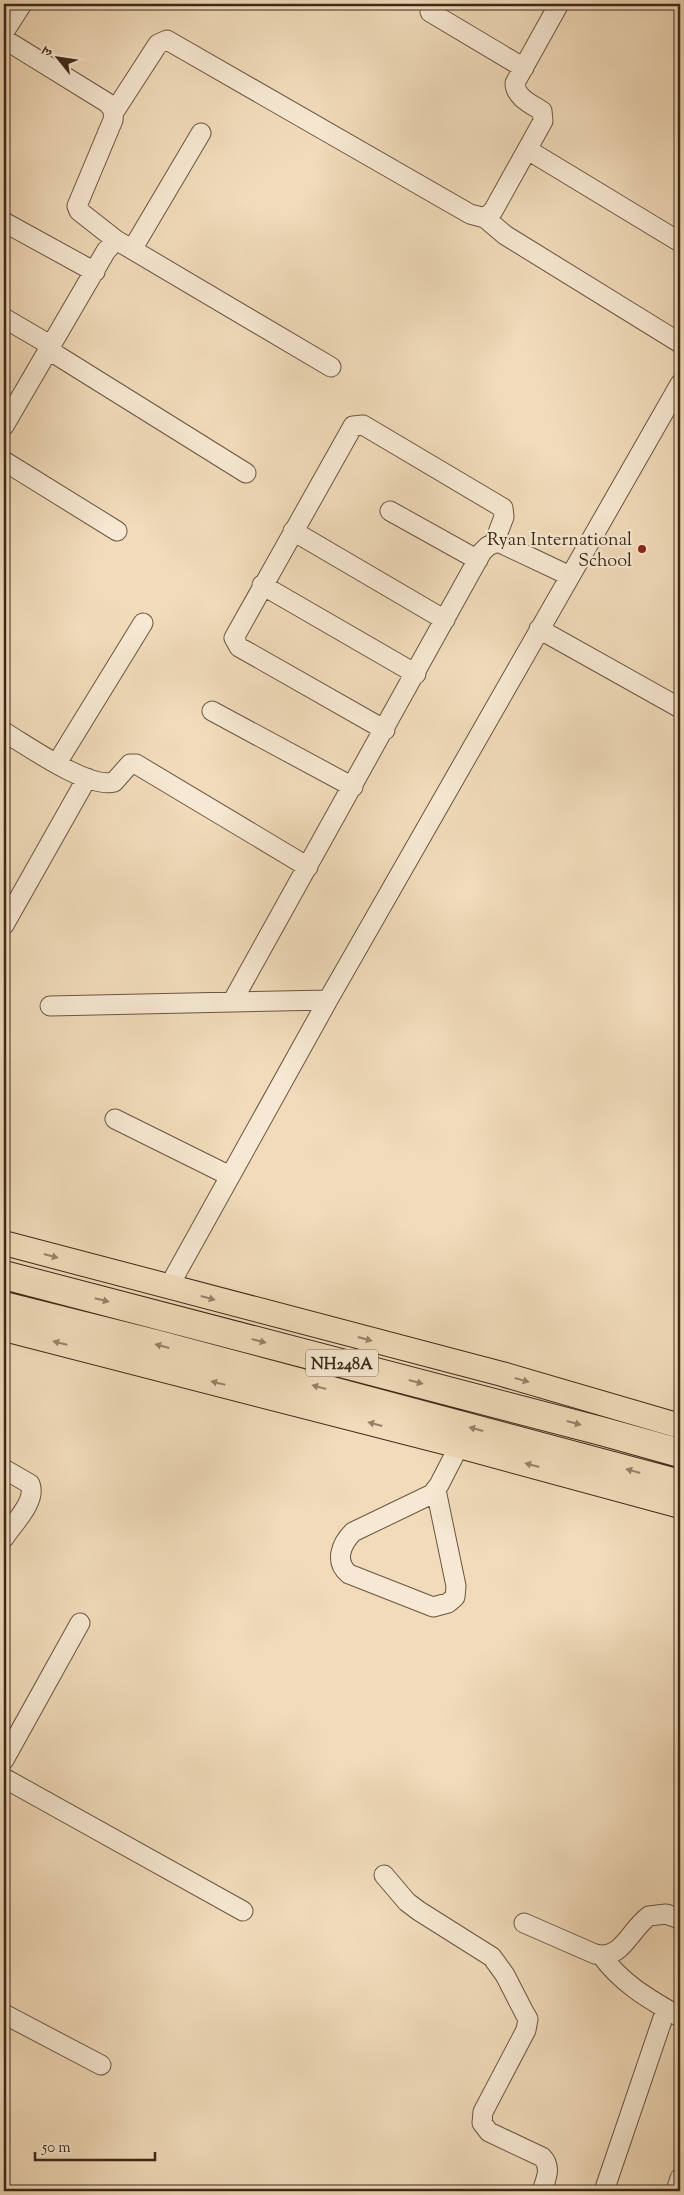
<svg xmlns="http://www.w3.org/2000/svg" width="684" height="2195" font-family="'Sorts Mill Goudy','Noto Serif Devanagari',serif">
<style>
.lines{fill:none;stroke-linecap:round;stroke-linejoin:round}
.minor-casing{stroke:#6a5541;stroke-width:21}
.major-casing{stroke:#3d2819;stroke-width:26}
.highway-casing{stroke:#3d2819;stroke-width:30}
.minor{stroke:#f6e8d2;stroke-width:19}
.major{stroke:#f1dbba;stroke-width:24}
.highway{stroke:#f1dbba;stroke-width:28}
.oneway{fill:#97826a}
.poi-dot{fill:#8f2418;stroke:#f6e8d2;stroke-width:2}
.labels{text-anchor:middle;stroke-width:4.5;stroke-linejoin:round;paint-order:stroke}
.shield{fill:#f6e8d2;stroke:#746250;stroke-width:1}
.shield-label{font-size:16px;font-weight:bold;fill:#3d2819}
.poi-label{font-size:18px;fill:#3d2819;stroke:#f6e8d2;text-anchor:end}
</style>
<rect width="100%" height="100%" fill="#f1dbba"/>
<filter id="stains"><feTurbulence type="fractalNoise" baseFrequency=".004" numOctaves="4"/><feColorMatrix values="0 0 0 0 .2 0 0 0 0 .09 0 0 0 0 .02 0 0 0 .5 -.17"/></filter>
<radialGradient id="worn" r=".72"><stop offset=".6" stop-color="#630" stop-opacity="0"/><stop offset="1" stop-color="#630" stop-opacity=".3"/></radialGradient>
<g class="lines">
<g class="minor-casing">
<path id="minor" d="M430,12L524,68
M4,32L22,4
M4,39L106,102C113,108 114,111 113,120L77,206L79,211L116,240
M114,112L158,44L167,40L470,214L485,218L493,211L543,121L542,111C531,104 515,97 515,83L559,4
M528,150L680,242
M485,218L505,235L680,343
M4,222L95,272
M133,248L201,133
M4,318L50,345
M47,349L246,473
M4,426L106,251L116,240L331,367
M4,461L117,531
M390,511L478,560
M293,531L445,620
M262,585L416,674
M539,629L680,708
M212,711L353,787
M385,730L239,647L234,638L353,426L363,425L503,508L504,517L494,543
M4,732C28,746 88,789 114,782L130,764H136L308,867
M57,763L143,623
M4,925L87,778
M232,1002L482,552L488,546L498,542L570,576
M50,1006L328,1000
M115,1119L230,1176
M168,1288L328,1000L680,384
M4,1469L30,1484C37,1501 13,1524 4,1538
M436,1490L456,1586L455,1597L448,1603L433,1607L349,1574C334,1562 341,1544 353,1532L432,1494L439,1485L459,1446
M4,1760L80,1623
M4,1778L243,1911
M384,1875L407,1902L419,1911L492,1957L505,1975L524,2012L528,2019L526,2030L483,2112L482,2123L489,2132L542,2157C552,2167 546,2179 542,2191
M524,1923L595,1954C622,1961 630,1929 649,1916L666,1914L680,1919
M601,1955C622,1984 649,1999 680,2017
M4,2014L101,2065
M604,2191L666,2009
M676,2191L680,2178"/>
</g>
<g class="major-casing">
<path id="major" d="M4,1243L502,1374L680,1426
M4,1329L459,1446L680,1506"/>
</g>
<g class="highway-casing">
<path id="highway" d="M4,1275L601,1431L680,1453
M4,1306L156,1344L680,1484"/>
</g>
<use href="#minor" class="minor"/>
<use href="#major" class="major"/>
<use href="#highway" class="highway"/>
</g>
<defs><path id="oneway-solid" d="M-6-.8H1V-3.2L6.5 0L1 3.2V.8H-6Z" transform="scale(1.25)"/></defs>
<g class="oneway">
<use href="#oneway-solid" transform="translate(51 1256) rotate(15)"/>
<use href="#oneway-solid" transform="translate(208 1298) rotate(15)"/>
<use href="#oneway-solid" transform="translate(102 1300) rotate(14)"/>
<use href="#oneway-solid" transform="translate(365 1339) rotate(15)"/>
<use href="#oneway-solid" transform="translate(259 1341) rotate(15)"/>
<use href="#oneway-solid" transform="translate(60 1343) rotate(-166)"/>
<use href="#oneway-solid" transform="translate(162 1346) rotate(-165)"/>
<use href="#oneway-solid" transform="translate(522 1380) rotate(16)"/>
<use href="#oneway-solid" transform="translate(416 1382) rotate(15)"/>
<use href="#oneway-solid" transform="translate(218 1383) rotate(-166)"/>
<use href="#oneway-solid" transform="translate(319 1387) rotate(-165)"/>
<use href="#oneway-solid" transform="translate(574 1423) rotate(15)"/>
<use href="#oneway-solid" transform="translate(375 1424) rotate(-165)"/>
<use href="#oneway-solid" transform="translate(476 1429) rotate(-165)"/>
<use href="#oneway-solid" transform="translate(532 1465) rotate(-165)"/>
<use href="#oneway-solid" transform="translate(633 1471) rotate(-164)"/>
</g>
<circle class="poi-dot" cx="642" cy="549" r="5"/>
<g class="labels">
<rect class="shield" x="306" y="1349.5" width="72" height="27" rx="4"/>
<g class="shield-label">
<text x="342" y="1369">NH248A</text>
</g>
<g class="poi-label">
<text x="632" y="545">Ryan International<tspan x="632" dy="21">School</tspan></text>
</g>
</g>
<rect width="684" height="2195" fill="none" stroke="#f1dbba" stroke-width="20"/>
<rect x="5" y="5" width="674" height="2185" fill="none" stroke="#3d2819" stroke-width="2.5"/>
<rect x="10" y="10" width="664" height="2175" fill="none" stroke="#3d2819"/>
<g transform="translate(58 58) rotate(300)" stroke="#f6e8d2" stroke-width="4" paint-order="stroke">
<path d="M0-4L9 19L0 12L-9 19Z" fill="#3d2819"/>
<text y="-8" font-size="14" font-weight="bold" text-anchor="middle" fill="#3d2819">उ</text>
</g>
<path d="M35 2152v8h120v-8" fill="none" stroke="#3d2819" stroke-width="2.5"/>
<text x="42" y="2152" font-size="15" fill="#3d2819" stroke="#f6e8d2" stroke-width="4" paint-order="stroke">50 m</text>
<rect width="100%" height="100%" filter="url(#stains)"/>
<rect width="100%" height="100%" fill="url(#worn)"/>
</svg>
